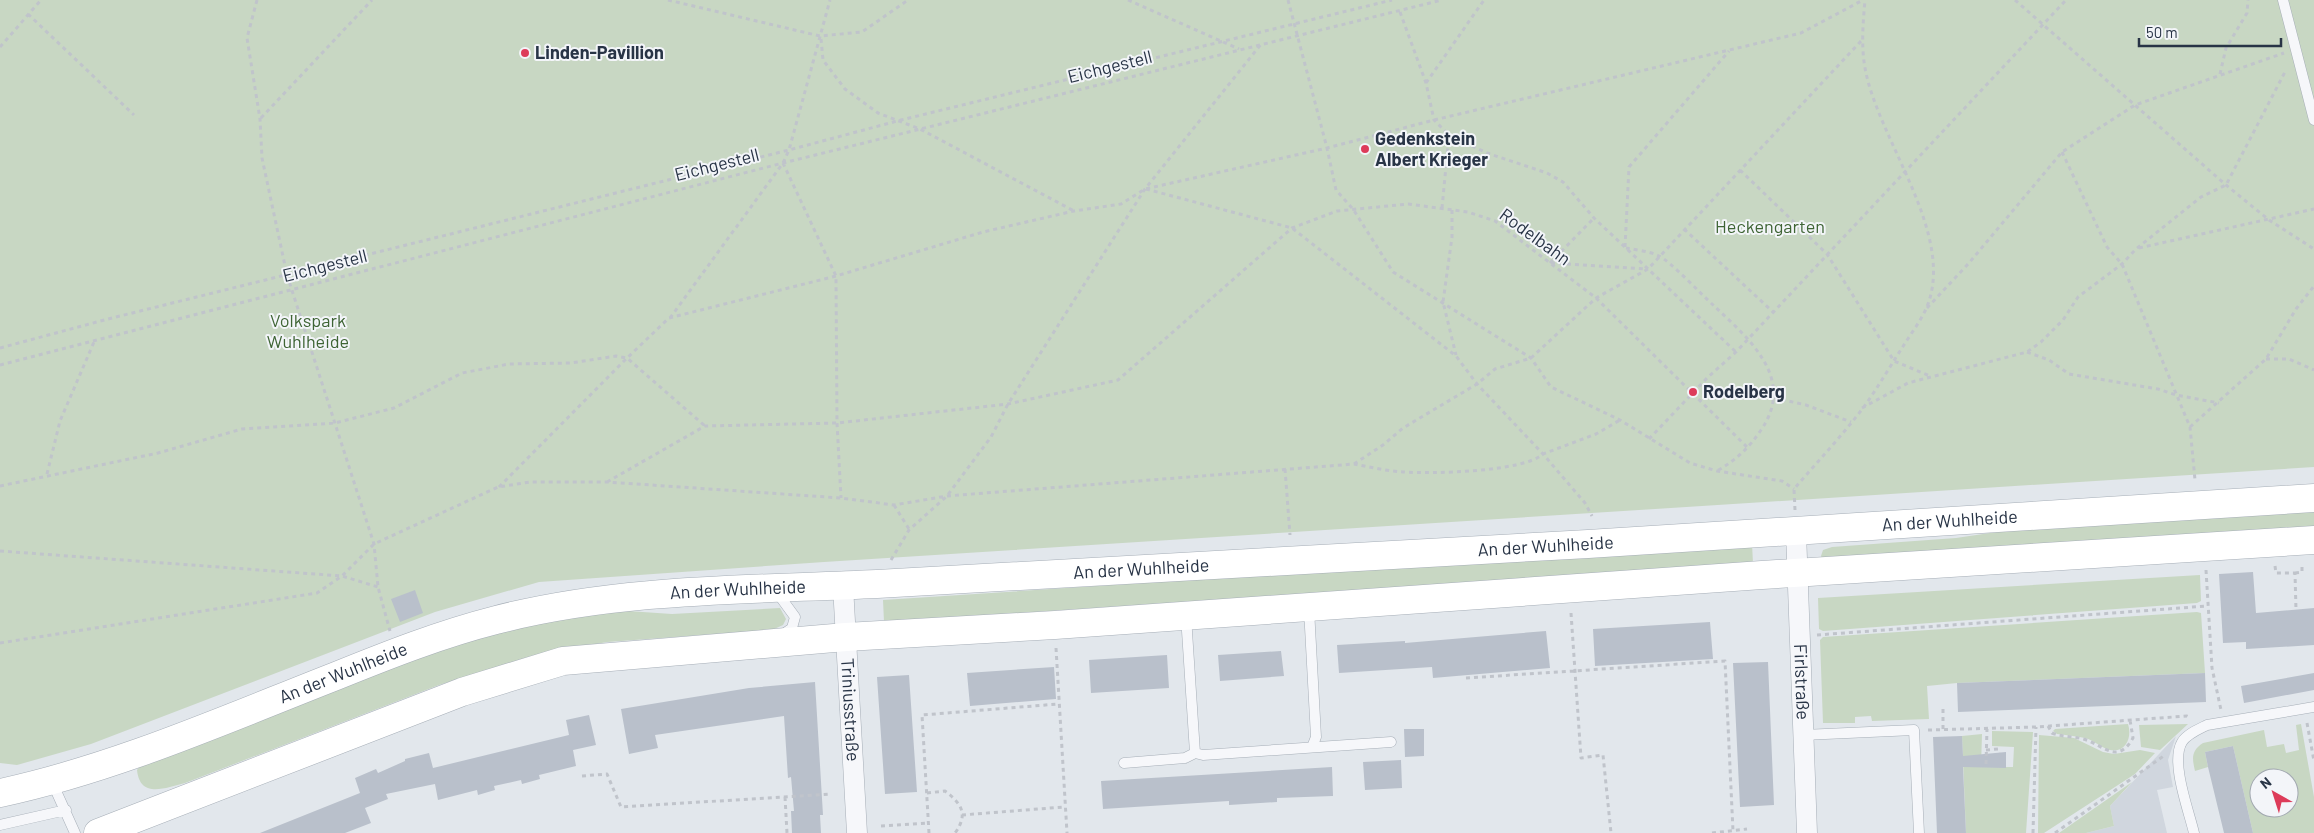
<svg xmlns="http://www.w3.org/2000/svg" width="2314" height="833" font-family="Barlow,sans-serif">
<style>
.built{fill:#d0d6de}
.green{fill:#c8d7c3;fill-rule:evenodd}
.building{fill:#b9c0cb}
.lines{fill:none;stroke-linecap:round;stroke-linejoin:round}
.lane-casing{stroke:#a6aeb7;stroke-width:11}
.street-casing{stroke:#a6aeb7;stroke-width:21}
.secondary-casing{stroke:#a6aeb7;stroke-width:29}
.path{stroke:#c0c4cb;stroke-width:3;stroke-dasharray:4 4;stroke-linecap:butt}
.lane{stroke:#f6f7fa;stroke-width:10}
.street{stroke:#f6f7fa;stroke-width:20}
.secondary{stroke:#fff;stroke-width:28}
.poi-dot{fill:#dd3b59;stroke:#f3f5f9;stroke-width:2}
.labels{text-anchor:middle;stroke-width:4;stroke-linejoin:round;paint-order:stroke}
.poi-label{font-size:18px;font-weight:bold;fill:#283446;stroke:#f3f5f9;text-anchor:start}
.street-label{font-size:18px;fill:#283446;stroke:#f3f5f9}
.park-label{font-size:18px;fill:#3e6434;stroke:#f3f5f9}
</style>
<rect width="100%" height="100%" fill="#e2e7ec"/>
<path class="built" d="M2176,736L2168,760L2173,787L2157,790L2167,833H2086L2114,826L2110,806Z"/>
<path class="green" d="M0,0H2314V467L824,562L539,582L435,612L91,744L17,765L0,763Z
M2314,507V529L1822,558L1821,556L1823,550L1832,547L1956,538L2024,528Z
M1752,543L1753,564L884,622L883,600Z
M2200,575L2201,601L2197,603L1823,631L1819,629L1818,598Z
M780,608L786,619L783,625L772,630L607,642L531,656L439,685L185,783C165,788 140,799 137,770L140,766L226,730L500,628L613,610L672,614Z
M2197,612L2201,613L2205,673L1957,683L1927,686L1929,719L1872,721L1871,716L1855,717V723H1823L1820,640L1823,637Z
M2128,724C2132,736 2127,753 2110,750C2101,748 2094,740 2085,738C2076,736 2066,735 2057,734L2053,731L2055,729Z
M2188,724L2160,750L2141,747L2139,725Z
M2301,724L2314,797V833H2253L2233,746L2205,752L2208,767L2195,771C2192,758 2191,751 2203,743L2264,730L2267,747L2284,744L2286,753L2299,750L2296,725ZM2259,778H2289V808H2259Z
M1992,731L2033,732L2026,833H1966L1962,736L1982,734L1981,767H2013L2014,747L1992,746Z
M2039,735L2074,738L2103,752L2114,754L2140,750L2155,753L2135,774L2044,833H2038Z
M2132,782L2110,806L2114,826L2086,833H2059Z"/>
<path class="building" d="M2253,572L2256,613L2314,608V645L2246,649V642L2223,643L2219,574Z
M415,590L423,613L400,622L391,599Z
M1710,622L1713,659L1595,666L1593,629Z
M1546,631L1550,668L1433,678L1432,667L1339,673L1337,645L1405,641V643Z
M1281,651L1284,676L1220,681L1218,655Z
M1167,655L1169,688L1091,693L1089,660Z
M1768,662L1774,805L1740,807L1733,663Z
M1054,667L1056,699L970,706L967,673Z
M2205,673L2206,702L1958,712L1957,683Z
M2314,673V690L2244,703L2241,686Z
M909,675L917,792L885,794L877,677Z
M815,682L823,815H820L821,833H792L791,811H794L791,777L788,778L784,716L655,735L658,748L629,754L621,709L749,688Z
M589,715L596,745L573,750L576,766L539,775L540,779L522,784L521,780L494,786L495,790L478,795L477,790L438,800L435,784L386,794L388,799L365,808L371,823L345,833H260L360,793L355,778L376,769L378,773L405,761V759L429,753L433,768L569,735L566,720Z
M1404,729H1424V756L1405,757Z
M1962,736L1963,756L2006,752V768L1963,767L1966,833H1937L1933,737Z
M2233,746L2253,833H2224L2208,767L2205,752Z
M1401,760L1402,788L1365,790L1363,762Z
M1332,767L1333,796L1277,798V802L1229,805V801L1103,809L1101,781Z"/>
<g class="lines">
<g class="lane-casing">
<path id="lane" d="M2283,0L2314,120
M776,591L795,617L792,628L782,635
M1309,609L1316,737L1312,747
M1186,616L1195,753
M1803,735L1914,730L1919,833
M1124,763L1185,758L1195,753L1203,755L1391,742
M52,782L75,833
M0,825L66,810
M2194,833C2189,811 2170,762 2182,742C2187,734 2199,729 2207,725L2314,707"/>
</g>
<g class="street-casing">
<g id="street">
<path id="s1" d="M1796,532L1807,833"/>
<path id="s2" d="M843,586L857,833"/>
</g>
</g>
<g class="secondary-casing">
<g id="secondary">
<path id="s3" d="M0,793C116,768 226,719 336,676C388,655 441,634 496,620C619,588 751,590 877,584L1588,544L2314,498"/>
<path d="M98,833L462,692L563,661L846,637L1055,625L1762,575L2314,540"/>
</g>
</g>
<path class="path" d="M257,0L247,38L260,119L262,158L287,275L374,544L378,587L390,631
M668,0L820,36L862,32L908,0
M1128,0L1239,49
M1288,0L1327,148L1336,190L1353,209L1393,272L1531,358L1551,387L1620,420L1690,463L1717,471L1782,481L1794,489
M2015,0L2226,185L2269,220L2314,249
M1400,12L1426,83L1434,120L1449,135L1487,153L1547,173L1563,182L1594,218L1736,352
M28,14L134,115
M821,39L823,60L845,89L878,113L920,129L1074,211
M0,47L41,0
M2220,74L2226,48L2247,13L2248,0
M1426,83L1484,0
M261,118L372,0
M2062,152L2107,247L2122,264L2190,427L2195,480
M783,163L836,276L837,423L841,498
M1740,170L1827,254L1894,361L1930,376
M1146,189L1292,228L1456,356L1477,384L1543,454L1585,503L1592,516
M1442,208L1449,135
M1452,210V237L1443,302L1456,355
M1684,229L1773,312
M1625,247L1629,167L1729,51
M1626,248C1636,250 1649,251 1659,256C1670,261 1701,294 1712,304C1748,338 1797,378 1761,430C1749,448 1736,460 1717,471
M2139,248L2314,209
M1550,263L1594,218
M1551,263L1647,269
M1927,308L1969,263L2062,152L2135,105L2284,53
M670,318L783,163L789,150L830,0
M0,348L108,319L789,150L901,120L1392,0
M2027,352L2049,360L2069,374L2158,389L2176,395L2219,403
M2266,359H2289L2314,370
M0,365L783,163L1442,0
M1694,392L1775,398L1806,405L1851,422
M1862,408L1908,383L2027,352L2041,342L2063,320L2078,297L2122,264L2136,249L2201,197L2226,185L2286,70
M2190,427L2266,359L2296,309L2314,286
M1649,439L1707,378L1736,352L2066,0
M1354,464L1383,445L1403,428L1477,384L1495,369L1531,358L1596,298L1648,269L1862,40
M1285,469L1290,535
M47,474L60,421L94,342
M607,482L705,426L837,423L1008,404L1118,380L1292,228L1337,211L1408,204L1468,212L1495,221L1596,298L1748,448
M0,486L158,453L242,429L335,423L394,408L462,373L509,364L571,363L616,356L627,358L669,318L836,276L983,232L1074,211L1121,204L1145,189L1327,148L1434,120L1801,33L1863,0
M499,487L627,358L705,426
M894,505L909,529
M1795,510L1794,489C1817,462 1842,436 1863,408C1877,389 1889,368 1902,348C1910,335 1920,322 1926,309C1958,236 1878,141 1865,68C1861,46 1863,23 1865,0
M0,551L342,576L378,587
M891,560L909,530L947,496L991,437L1008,404L1145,189L1262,43
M2275,566L2276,573H2295L2296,610
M2206,570L2212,668L2221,710
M2295,573L2302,572V564
M1571,613L1581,758L1603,755L1611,833
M1817,635L2207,606
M0,643L317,593L342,576L374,544L498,487L530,482H607L841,498L894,505L947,496L1354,464C1370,467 1387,471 1403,472C1432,474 1523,472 1543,454L1596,434L1620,420
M1056,648L1067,833
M1466,678L1725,661L1733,831
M2307,723L2314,761
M2048,726L2052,733C2062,737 2072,736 2083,739C2103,744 2117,766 2133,738L2130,720
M1943,729V706
M1928,730L2036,727L2187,716L2191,718
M1986,750L1998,749L1999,753
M1986,764L1987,729
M582,776L607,774L621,807L831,794
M927,793L945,791C961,803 969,814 955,833
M785,797L787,833
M962,815L1064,807
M881,826L929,823
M929,833L922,715L1058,704
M1712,833L1747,829
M2033,833L2036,727
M2055,833L2165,755"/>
<use href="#lane" class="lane"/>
<use href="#street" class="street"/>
<use href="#secondary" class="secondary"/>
</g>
<g class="poi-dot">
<circle cx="525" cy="53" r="5"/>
<circle cx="1365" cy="149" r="5"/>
<circle cx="1693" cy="392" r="5"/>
</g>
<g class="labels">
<g class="poi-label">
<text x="535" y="59">Linden-Pavillion</text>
<text x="1375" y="145">Gedenkstein<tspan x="1375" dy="21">Albert Krieger</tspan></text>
<text x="1703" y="398">Rodelberg</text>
</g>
<g class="street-label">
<text transform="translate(1110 67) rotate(-14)" y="6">Eichgestell</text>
<text transform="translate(717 165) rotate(-14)" y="6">Eichgestell</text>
<text transform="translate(1535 237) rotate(36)" y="6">Rodelbahn</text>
<text transform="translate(325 266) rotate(-14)" y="6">Eichgestell</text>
<text dy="6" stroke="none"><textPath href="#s3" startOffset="1984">An der Wuhlheide</textPath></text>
<text dy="6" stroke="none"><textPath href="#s3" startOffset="1579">An der Wuhlheide</textPath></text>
<text dy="6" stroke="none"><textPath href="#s3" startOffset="1174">An der Wuhlheide</textPath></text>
<text dy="6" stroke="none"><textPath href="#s3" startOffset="770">An der Wuhlheide</textPath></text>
<text dy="6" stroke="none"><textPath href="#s3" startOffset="364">An der Wuhlheide</textPath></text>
<text dy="6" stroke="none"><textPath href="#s1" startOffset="150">Firlstraße</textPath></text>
<text dy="6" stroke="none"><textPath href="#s2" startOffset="124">Triniusstraße</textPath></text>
</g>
<g class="park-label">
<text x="1770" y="233">Heckengarten</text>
<text x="308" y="327">Volkspark<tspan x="308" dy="21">Wuhlheide</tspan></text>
</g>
</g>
<g transform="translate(2274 793) rotate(321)"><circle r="24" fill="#f3f5f9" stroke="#a2a8b1"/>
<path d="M0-4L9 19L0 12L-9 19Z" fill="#dd3b59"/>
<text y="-8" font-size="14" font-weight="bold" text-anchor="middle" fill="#283446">N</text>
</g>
<path d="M2139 38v8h142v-8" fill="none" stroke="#283446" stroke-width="2.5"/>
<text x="2146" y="38" font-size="15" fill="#283446" stroke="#f3f5f9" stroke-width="4" paint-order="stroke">50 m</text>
</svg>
